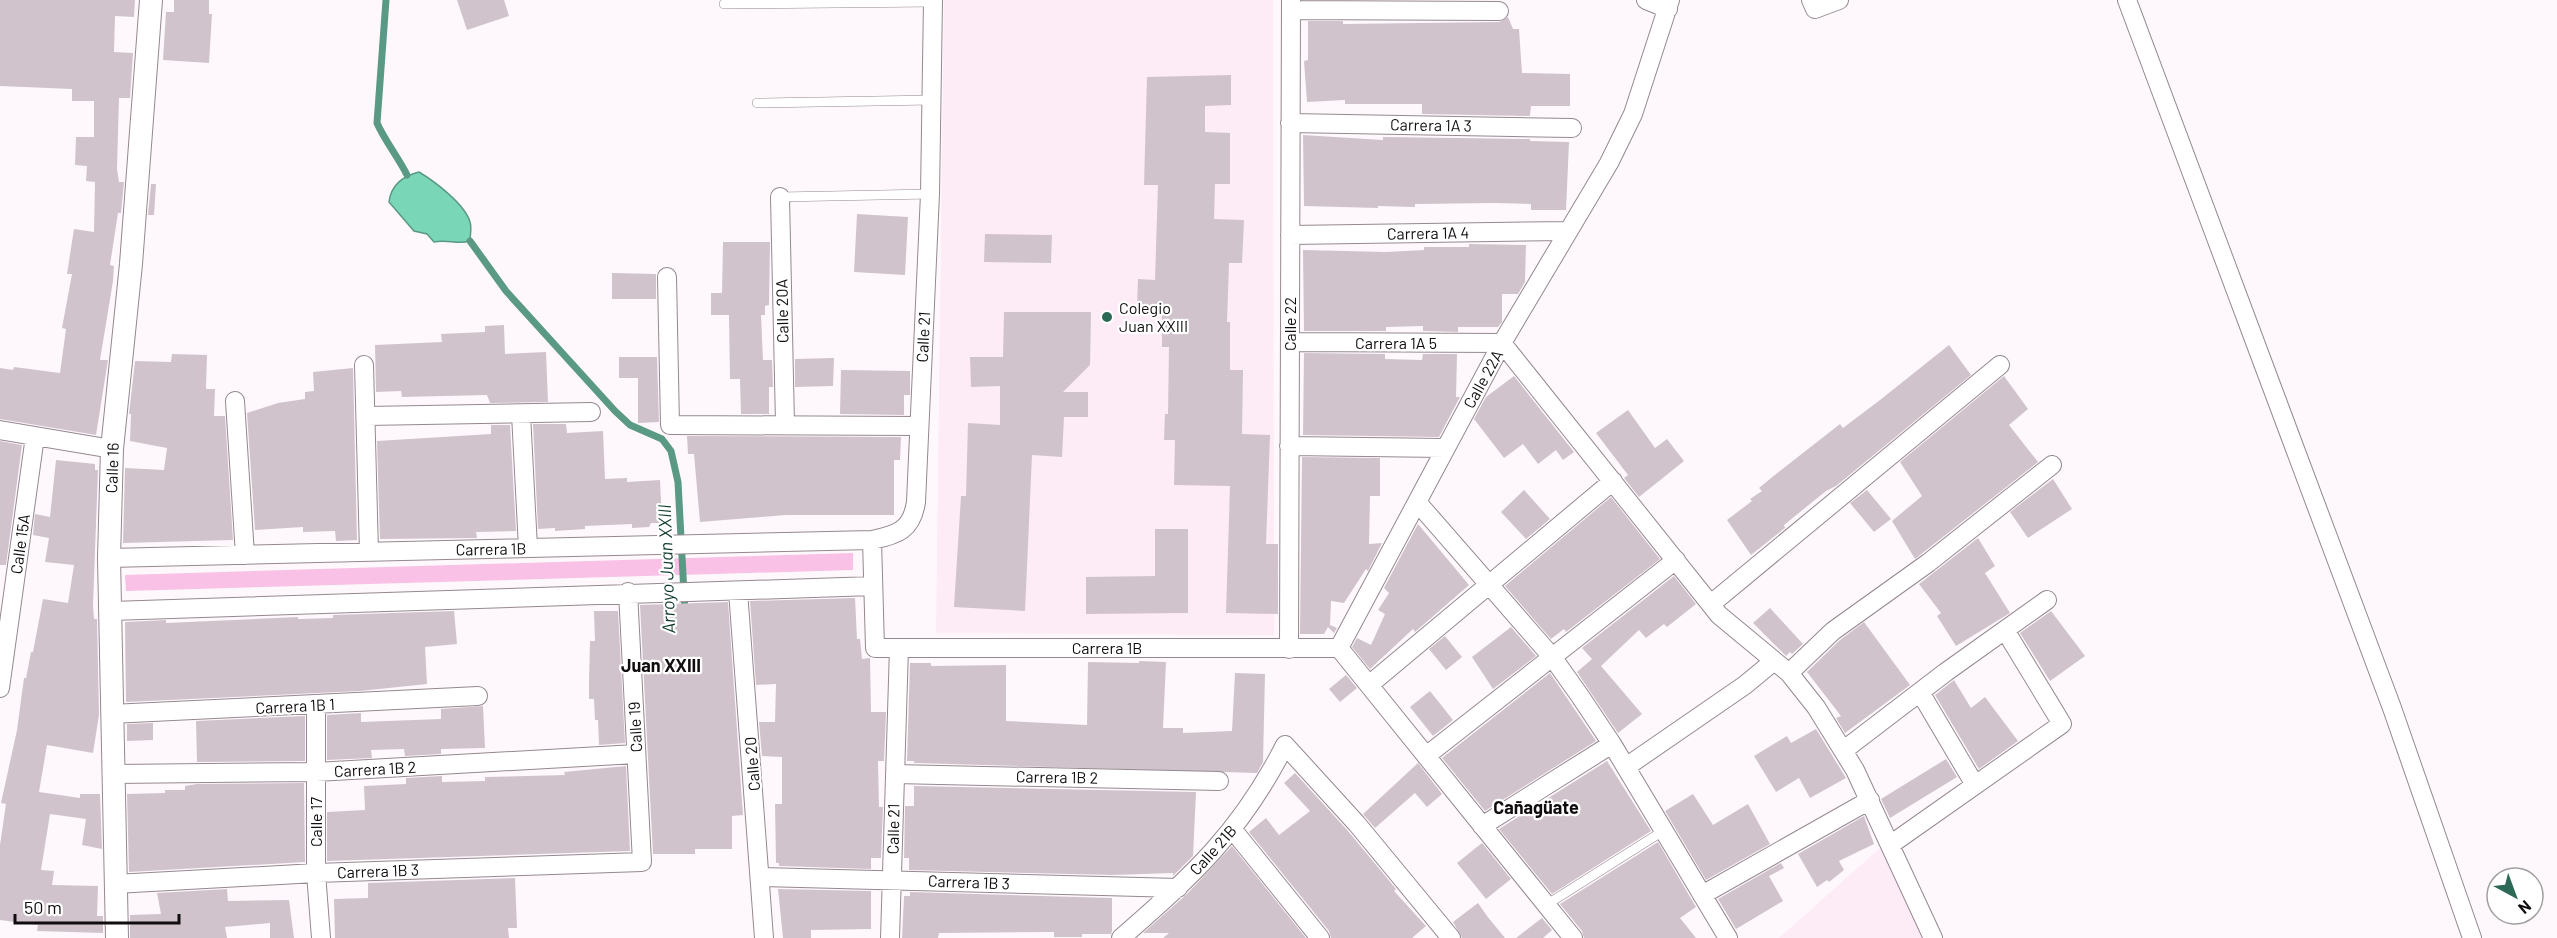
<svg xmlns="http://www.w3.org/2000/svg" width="2557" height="938" font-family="Barlow,sans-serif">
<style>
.built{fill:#fdebf6}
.green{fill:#f8c1e5}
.water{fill:#79d6b6;stroke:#5a9a84;stroke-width:1.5}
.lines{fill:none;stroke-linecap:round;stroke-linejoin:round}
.stream{stroke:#5a9a84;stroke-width:7}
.building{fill:#d1c3cc}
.service-casing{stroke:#958890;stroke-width:10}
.minor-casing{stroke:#958890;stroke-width:20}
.tertiary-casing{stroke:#958890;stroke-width:24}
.service{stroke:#fff;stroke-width:9}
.minor{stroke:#fff;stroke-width:18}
.tertiary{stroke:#fff;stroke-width:22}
.poi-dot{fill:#2c6956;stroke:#fff;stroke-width:2}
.labels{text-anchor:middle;stroke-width:4.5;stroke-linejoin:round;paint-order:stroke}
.street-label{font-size:16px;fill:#110d0f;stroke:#fff}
.poi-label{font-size:16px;fill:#110d0f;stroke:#fff;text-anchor:start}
.water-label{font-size:18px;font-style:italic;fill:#0e392c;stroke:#fff}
.neighbourhood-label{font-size:18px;font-weight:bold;fill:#110d0f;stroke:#fff}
</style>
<rect width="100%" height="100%" fill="#fef8fc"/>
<path class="built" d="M944,0H1273L1274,635L936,633Z
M1880,848L1925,938H1779Z"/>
<path class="green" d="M853,553V570L126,591L125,575Z"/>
<path class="water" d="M419,172C434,181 465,204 470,222C472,227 470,236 470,241C458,245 447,239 434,242L427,234L414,231L389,202C391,185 403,176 419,172Z"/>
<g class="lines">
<path class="stream" d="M386,0L377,123C385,141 398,157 407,175
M470,241L506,291L615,411L630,425L662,439L671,451L678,482L685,612"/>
</g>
<path class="building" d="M0,0H135L134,17L115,16L114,52L133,53L130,98H119L117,169L119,182H124L121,213H118L110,265L114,266L113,281L100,360H108L96,435L0,419V368L13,370L14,367L60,373L66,329L62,328L72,274H67L74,229L94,232L95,182L86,181L87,166L75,165L76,137H94V101H72V89L0,86Z
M174,0H209V14H212L209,63L163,60L166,12H174Z
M457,0H504L509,16L467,30Z
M1508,17L1513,29H1519L1522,73L1570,74V106H1531L1530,116L1422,114V104H1345V100L1307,102L1304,61L1308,60V21H1343V24L1499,22Z
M1231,75V105L1205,106V132L1230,133V184H1215L1214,219L1244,220L1242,263H1229L1227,322H1230V370H1243L1242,434L1270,435L1266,544H1278V614L1226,613L1230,486L1174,485L1175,440H1164L1165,414H1168L1169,347H1162V307L1137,306L1138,279L1155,280L1158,185H1144L1147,77Z
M1303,135L1383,140V137L1530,139V141L1569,142L1566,210H1531V204L1493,203L1415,204V207L1378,206V208L1304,206Z
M151,184H156L154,215H148Z
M857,214L908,217L905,275L854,272Z
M985,234L1052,235L1051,263L984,262Z
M723,242H770L769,305L765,306V315H761L763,360H772L773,387H769V414H741L740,379H730L729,315H711V293H722Z
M1469,244L1526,245L1525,282L1518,294H1502V322L1498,327H1458V332L1423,331V326L1386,327V331H1304L1303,250L1386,252L1424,250V247H1469Z
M612,273L656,274V299H612Z
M1004,312H1091L1090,365L1063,392H1088V417H1064L1062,457L1032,455L1025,611L954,607L961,496H966L968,423L1000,425V386L971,387L970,357H1003Z
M504,325L505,354L546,352L548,402L490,403L487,395L402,397L401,391L376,392L375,345L442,342L441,334L485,332V326Z
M1949,345L1971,375L1836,486L1826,491L1784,525L1785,528L1751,555L1727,520L1752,501L1750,499L1762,491L1759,488L1776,474L1840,424L1843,428L1880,400Z
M1304,353L1385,354V359L1422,360L1423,354H1457L1456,397H1460L1439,437L1303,435Z
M172,354L207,355L206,389H215L214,416H225L233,540L123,543L125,468L164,470L167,448L130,441L131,414H129L135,361L171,362Z
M619,357H657L659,422L638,423V378H619Z
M834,358L833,386L795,387V359Z
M353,368L357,540L336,541L335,531L303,532V527L255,530L247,413L278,403L305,399V392L314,391L313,372Z
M841,370L910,371V395H904V415L840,414Z
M1514,376L1574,452L1563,460L1556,450L1538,464L1523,444L1504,458L1474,419L1486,397Z
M2004,376L2028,409L2009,425L2038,462L1915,559L1892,521L1922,496L1900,462Z
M1628,410L1655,448L1667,439L1684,461L1639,497L1624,478L1628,475L1596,433Z
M533,424H566L567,433L603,431L605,479L627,478V482L660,480L662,523H651L649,527L632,528V524L585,526V529L555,531V528L538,529Z
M491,425H510L516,531L476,532L477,538L380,539L377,441L491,434Z
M687,436L901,437L900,460H894V515H786L700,522L694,454H688Z
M0,441L22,445L6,565H0Z
M1302,457L1380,458V496H1370L1369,544L1382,543L1368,571L1366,569L1344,603L1331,601L1330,625L1337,628L1334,633L1328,627L1324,634H1300Z
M56,460L95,464V470H98L93,606L94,619H97L99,715L93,753L47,745L39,792L80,798V794H100L102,849L82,845L86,819L50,814L41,870L54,871L52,885L98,886L97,916H103V933L37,931L38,925L0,920V845L6,804L1,803L17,730L24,678H26L31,652H33L43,599L68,603L74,565L45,562L49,538L33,535L35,514L50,517Z
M2053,479L2072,509L2028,538L2010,512Z
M1524,490L1550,519L1526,539L1501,512Z
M1867,490L1891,519L1874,532L1850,503Z
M1611,497L1660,559L1566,632L1564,629L1551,639L1505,586Z
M1418,524L1469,585L1415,632L1413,629L1370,669L1352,647L1357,638L1371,645L1385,614L1378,610L1389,593L1384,588Z
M1155,529H1188V613L1086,614V577L1155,576Z
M1978,538L1995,566L1985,573L2010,613L1956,646L1937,616L1941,613L1919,584Z
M1674,576L1696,604L1667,627L1664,624L1646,638L1639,630L1601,666L1642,714L1618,733L1577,672L1592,659L1582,648Z
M855,598L857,639H860L862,659L870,658L871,712H886L884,761H878L879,807H883L881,858H871V869L779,866V863H776L775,804H782V757L762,756L759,722H775L776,684L756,685L750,601Z
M728,602L743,815L732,816V849H695V854H653L640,605Z
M1770,608L1803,644L1792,654L1790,652L1786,656L1753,623Z
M454,611L457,644L425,647L427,684L360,691L126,702L125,622L166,620V623L298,617V619L333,618V615Z
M594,611H618L625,743L599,745L598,720H595L594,699H589V681L590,641H595Z
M2051,611L2085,656L2050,681L2020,633Z
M1864,622L1910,685L1845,733L1836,718L1841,716L1807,672L1840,640Z
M1511,627L1536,656L1493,689L1472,657Z
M1445,636L1462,657L1446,670L1429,649Z
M1139,661L1166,662L1163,728H1183V733L1232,731L1235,673L1265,674L1263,762L1257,773L914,763V761H907L910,663H931V666L1006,665V721L1087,725L1088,662L1139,663Z
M1550,673L1596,741L1485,811L1442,758Z
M1346,675L1357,688L1340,702L1329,689Z
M1954,680L1971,708L1985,697L2018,741L1979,769L1935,695Z
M1430,691L1453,720L1433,736L1410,707Z
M483,706L485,748L441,749V754L405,756L404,749L371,750L372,758L327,760V715L361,713V722L441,719V709Z
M305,716V761L197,762L196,721Z
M153,723V740L127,741V724Z
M1816,729L1846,778L1810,798L1799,778L1776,792L1754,756L1787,736L1791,743Z
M1946,759L1957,777L1890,818L1881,799Z
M1607,761L1651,831L1552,894L1499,829Z
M1418,763L1442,794L1427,807L1415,793L1375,828L1363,814Z
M626,766L630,851L327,861V812L365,810L364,786L406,784V778L442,776V782L485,781V777L565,775L564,772Z
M1295,773L1348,831L1396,889L1394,891L1426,926L1412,938H1331L1329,931L1249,832L1266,818L1279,835L1310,811L1284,783Z
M304,783L305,862L129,872L127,794L165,793V790H185V786L197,784Z
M914,786L1196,792L1193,856L1173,876V873L1112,875L909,870V858H904L905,806H914Z
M1693,794L1713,825L1748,804L1770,844L1706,880L1665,811Z
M1864,816L1874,844L1839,861L1844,870L1829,882L1827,880L1817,887L1798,854Z
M1658,842L1696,907L1680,918L1696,938H1584L1582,931L1560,904Z
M1482,843L1511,879L1486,899L1457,863Z
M1232,846L1306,938H1163L1169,933H1143L1187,894Z
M1781,863L1784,868L1769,876L1783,901L1736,929L1718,899Z
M515,878L517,928H508L509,938H335L334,899L368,898V883Z
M227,889L228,901L289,900L294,938H270V923L225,927L227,938H130V915L161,914L157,893Z
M778,889L871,891V929L811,930V938H783Z
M910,892L1112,898V931L1111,934H1082V937H1054V932L939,933L938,938H902L904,896H910Z
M1478,903L1487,916L1505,938H1462L1453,922Z
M1542,918L1552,930L1543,938H1516Z"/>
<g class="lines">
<g class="service-casing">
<path id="service" d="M724,4L933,2
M757,103L932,100
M780,197L930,194
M1546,905L1663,831"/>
</g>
<g class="minor-casing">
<path id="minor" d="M1646,0L1668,9
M1811,0L1815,9L1839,0
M2127,0L2392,708L2472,938
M1291,10L1499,11
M1290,123L1572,128
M780,197L785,424
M1290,235L1567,231
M667,277L670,425L919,426
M1290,342L1502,343L1719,615L1789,673L1816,707L1855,770L1933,938
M364,365L369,552
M235,401L245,555
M521,414L528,548
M366,416L591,412
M0,430L112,449
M1289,446L1444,448
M1417,502L1553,658L1580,696L1612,744L1728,938
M872,540L875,648H1339
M109,558L872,540C897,535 912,530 916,502L930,194L933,0
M738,591L764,938
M1711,604L2000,365
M111,611L873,586
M1339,648L1502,343L1609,163L1633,114L1670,0
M1339,648L1573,938
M1289,649L1291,0
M1789,673L1833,631L1928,563L2052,465
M1369,685L1613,481
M0,688L35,436
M1920,692L1975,785
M316,706V873L321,938
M111,714L478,696
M1844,750L1946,672L2047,600
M1426,756L1676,560
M1626,767L1745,685L1774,661
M113,774L316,772L636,754
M895,774L1219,781
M1482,826L1612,744
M1233,830L1320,938
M1890,845L2062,724L2005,630
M761,877L1178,888
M115,884L316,873L642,862L628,592
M1702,895L1870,800
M890,938L899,648
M1121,938C1193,875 1241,832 1285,745L1357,824L1451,938"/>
</g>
<g class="tertiary-casing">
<path id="tertiary" d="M117,938L109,558L112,449L131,264L151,0"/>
</g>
<use href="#service" class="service"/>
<use href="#minor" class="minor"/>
<use href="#tertiary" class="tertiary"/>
</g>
<circle class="poi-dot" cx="1107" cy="317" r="6"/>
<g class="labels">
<g class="street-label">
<text transform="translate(1431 125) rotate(1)" y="6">Carrera 1A 3</text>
<text transform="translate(1428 233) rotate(-1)" y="6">Carrera 1A 4</text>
<text transform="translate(782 311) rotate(-91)" y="6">Calle 20A</text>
<text transform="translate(1290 324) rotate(-90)" y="6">Calle 22</text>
<text transform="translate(923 337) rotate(-87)" y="6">Calle 21</text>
<text x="1396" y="349">Carrera 1A 5</text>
<text transform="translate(1483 379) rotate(-61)" y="6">Calle 22A</text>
<text transform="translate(112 468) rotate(-88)" y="6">Calle 16</text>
<text transform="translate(20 544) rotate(-82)" y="6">Calle 15A</text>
<text transform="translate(491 549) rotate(-1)" y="6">Carrera 1B</text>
<text x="1107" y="654">Carrera 1B</text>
<text transform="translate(295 706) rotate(-3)" y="6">Carrera 1B 1</text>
<text transform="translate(635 727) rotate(-93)" y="6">Calle 19</text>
<text transform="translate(752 764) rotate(-95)" y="6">Calle 20</text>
<text transform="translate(375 769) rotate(-3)" y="6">Carrera 1B 2</text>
<text transform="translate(1057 777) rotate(1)" y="6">Carrera 1B 2</text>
<text transform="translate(316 822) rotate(-90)" y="6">Calle 17</text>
<text transform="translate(893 829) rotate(-89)" y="6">Calle 21</text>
<text transform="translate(1213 850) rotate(-48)" y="6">Calle 21B</text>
<text transform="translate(378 871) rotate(-2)" y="6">Carrera 1B 3</text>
<text transform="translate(969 882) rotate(2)" y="6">Carrera 1B 3</text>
</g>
<g class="poi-label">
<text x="1119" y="314">Colegio<tspan x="1119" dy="18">Juan XXIII</tspan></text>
</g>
<g class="water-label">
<text transform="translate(667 569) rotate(-92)" y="6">Arroyo Juan XXIII</text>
</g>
<g class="neighbourhood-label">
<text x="661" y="672">Juan XXIII</text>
<text x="1536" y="814">Cañagüate</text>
</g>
</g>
<g transform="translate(2515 896) rotate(139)"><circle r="28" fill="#ffffff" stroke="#a09e9f" stroke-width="1.5"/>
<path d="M0-4.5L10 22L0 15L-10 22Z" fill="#2c6956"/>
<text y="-9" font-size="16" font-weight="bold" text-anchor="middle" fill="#110d0f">N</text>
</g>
<path d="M15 914v9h164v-9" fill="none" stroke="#110d0f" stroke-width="3"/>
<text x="24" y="914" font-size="18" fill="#110d0f" stroke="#ffffff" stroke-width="4.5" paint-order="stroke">50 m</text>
</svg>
